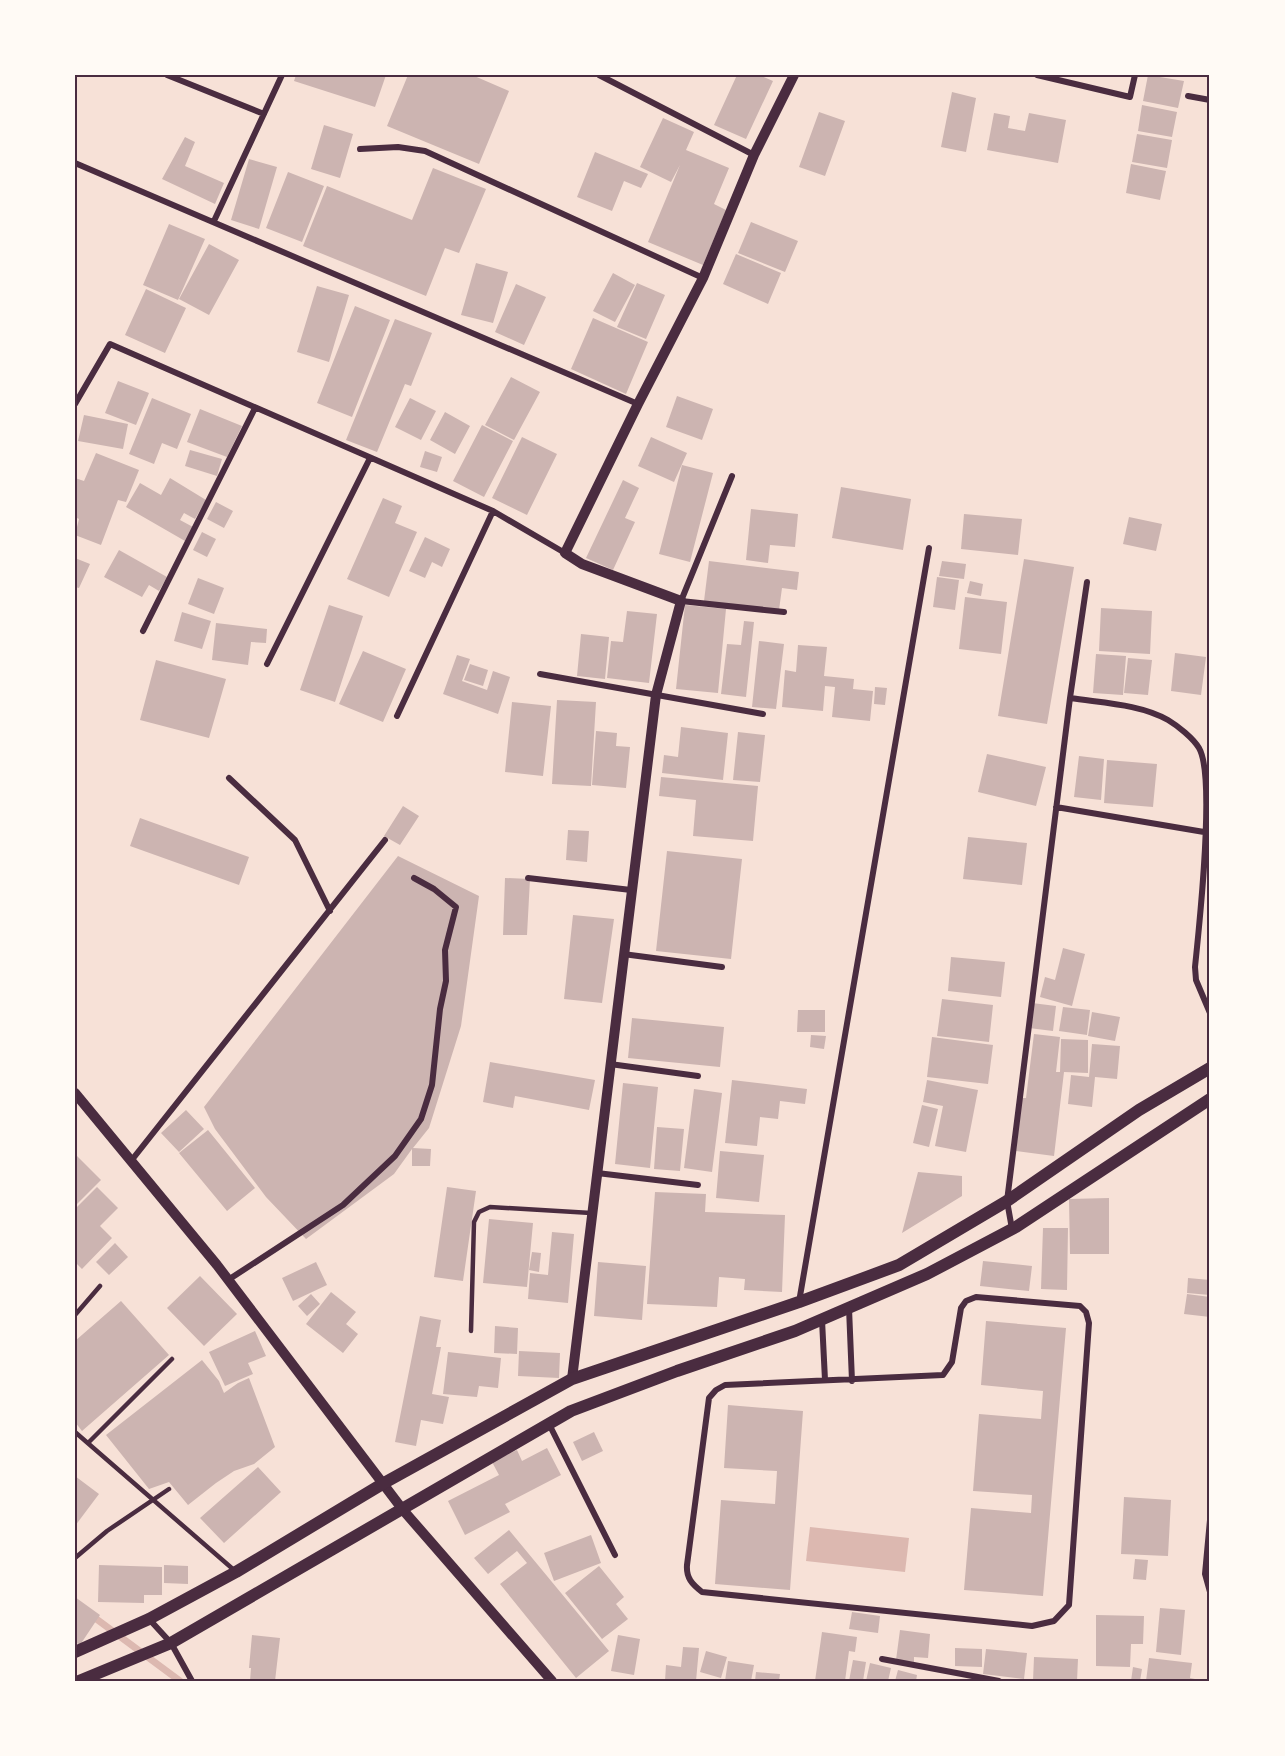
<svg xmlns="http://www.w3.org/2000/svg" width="1285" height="1756" font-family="'Sofia Sans Condensed',sans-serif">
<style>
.water{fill:#dcb8b0}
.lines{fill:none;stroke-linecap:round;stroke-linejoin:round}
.stream{stroke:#dcb8b0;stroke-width:7}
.building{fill:#ccb4b1}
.service{stroke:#4a2c40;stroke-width:4.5}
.minor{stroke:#4a2c40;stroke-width:6}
.tertiary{stroke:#4a2c40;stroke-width:10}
.secondary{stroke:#4a2c40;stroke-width:12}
.neatline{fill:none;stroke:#4a2c40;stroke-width:2}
</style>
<rect width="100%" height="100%" fill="#f7e1d7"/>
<path class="water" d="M810,1527L909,1538L905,1572L806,1561Z"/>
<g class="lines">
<path class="stream" d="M91,1615L180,1681"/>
</g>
<path class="building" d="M296,75H386L375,107L294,81Z
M408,75H472L509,91L479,164L387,126Z
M737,75H759L773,81L746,139L714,125Z
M1148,75L1184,81L1178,108L1143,101Z
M952,92L976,98L966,152L941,147Z
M1142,105L1177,112L1172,137L1138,131Z
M819,112L845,121L825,176L799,167Z
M994,113L1010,116L1008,128L1025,131L1029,113L1066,120L1058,163L987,150Z
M663,118L694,132L686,150L729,168L714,204L726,210L703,265L648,242L680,165L671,182L640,167Z
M324,125L353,134L340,178L311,169Z
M1137,134L1172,140L1167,168L1132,162Z
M185,137L195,142L185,166L224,183L215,204L162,179Z
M595,152L648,174L641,188L624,181L612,211L577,197Z
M249,159L277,167L259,229L231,220Z
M1131,164L1166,171L1160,200L1126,193Z
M433,168L486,189L459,253L445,248L426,296L303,246L327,186L412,220Z
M288,172L324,186L302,242L266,228Z
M751,222L798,241L785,272L738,253Z
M169,224L205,239L178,300L143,285Z
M209,244L239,260L209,315L179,299Z
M736,254L781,273L768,304L723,284Z
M476,263L508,272L493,323L461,315Z
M613,273L635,285L615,322L593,311Z
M637,283L665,295L646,339L617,327Z
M516,284L546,297L524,345L495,332Z
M317,286L349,295L329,362L297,352Z
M146,289L186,308L165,353L125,335Z
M355,306L390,320L352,417L317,403Z
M593,318L648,342L626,394L571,369Z
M395,319L432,333L411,386L405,384L377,452L346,440Z
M511,377L540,392L514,440L485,425Z
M118,381L149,393L136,425L105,413Z
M677,396L713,409L702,440L666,427Z
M152,398L191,414L177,449L162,443L154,464L129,454Z
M410,398L436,411L421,440L395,427Z
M200,409L242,426L227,457L187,442Z
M445,412L470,426L455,454L430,440Z
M84,415L128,424L123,449L78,441Z
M482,425L513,441L484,497L453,481Z
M522,437L557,454L527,515L492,498Z
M651,437L687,453L674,482L638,466Z
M190,450L222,459L217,476L185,466Z
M425,451L442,457L437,472L420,467Z
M96,453L139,470L126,502L118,500L101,545L75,535L79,519L75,517V478L84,481Z
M682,465L713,473L690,562L659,554Z
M170,478L206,500L195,519L184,513L180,520L193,527L185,541L126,507L140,483L161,495Z
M623,480L639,488L625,518L635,522L613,570L586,558Z
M841,487L911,499L903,550L832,538Z
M383,498L402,506L395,523L417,532L389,597L347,579Z
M216,502L233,511L224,528L207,519Z
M751,509L798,514L795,547L770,545L768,563L746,560Z
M964,514L1022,519L1018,555L961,549Z
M1129,517L1162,524L1156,551L1123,544Z
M202,532L216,539L207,557L193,550Z
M425,537L450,549L442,567L432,562L425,578L409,571Z
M119,550L167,577L159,591L149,585L142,597L104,577Z
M75,558L90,564L79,588L75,587Z
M1024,559L1074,567L1047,724L998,716Z
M709,561L799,572L797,590L782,588L779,610L704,601Z
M942,561L966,564L964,579L939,576Z
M937,577L959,580L955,610L933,607Z
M198,578L224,588L214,614L188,604Z
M970,581L983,584L981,596L967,593Z
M965,597L1007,602L1001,654L959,649Z
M329,605L363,616L335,702L300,690Z
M685,605L726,609L718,693L676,689Z
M1101,608L1152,611L1150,654L1099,651Z
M627,611L657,614L649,683L607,678L611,641L623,642Z
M182,612L211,621L202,649L174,641Z
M744,621L754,622L746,697L721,694L727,644L741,645Z
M216,623L267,629L266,643L251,642L248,665L212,660Z
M581,634L609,637L605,679L577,676Z
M759,641L784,644L776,709L752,707Z
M798,645L827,647L824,676L854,679L853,689L873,691L870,721L832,717L835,687L825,686L823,711L782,707L785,670L796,672Z
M363,651L406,669L383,722L339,704Z
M1175,653L1206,657L1201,695L1171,691Z
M1096,654L1126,656L1123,695L1093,693Z
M457,655L470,659L462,681L487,690L493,671L510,677L498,714L443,694Z
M1128,658L1152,660L1148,695L1124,693Z
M156,660L226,679L209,738L140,720Z
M470,664L488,670L483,686L464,680Z
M875,687L887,688L885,705L874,704Z
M557,700L596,702L591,786L552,784Z
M512,702L551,706L543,776L505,772Z
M681,727L728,733L723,780L662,773L664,755L678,757Z
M596,731L617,733L616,746L630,747L626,788L592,785Z
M738,732L765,735L760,782L733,780Z
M987,754L1046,767L1036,806L978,792Z
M1079,756L1104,759L1101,800L1074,797Z
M1107,760L1157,764L1153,807L1104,803Z
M661,777L758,786L753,841L693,836L696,800L659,796Z
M403,806L419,816L400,845L384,836Z
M140,818L249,857L239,885L130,846Z
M568,830L589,831L587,862L566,860Z
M968,837L1027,843L1022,885L963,879Z
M667,851L742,859L731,959L656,951Z
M398,856L479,896L461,1026L429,1128L413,1148L431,1149L430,1166H412V1149L394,1174L306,1239L266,1197L215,1129L204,1107Z
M505,878L530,879L527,935H503Z
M573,915L614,919L602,1003L564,999Z
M1063,948L1085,954L1072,1006L1040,997L1045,977L1055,980Z
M951,957L1005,962L1001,997L948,991Z
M942,999L993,1005L989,1042L937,1036Z
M1032,1003L1056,1006L1053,1031L1029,1028Z
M1063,1007L1090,1010L1087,1035L1059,1031Z
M798,1010H825V1032H797Z
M1092,1012L1120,1017L1115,1041L1088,1036Z
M632,1018L724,1027L720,1067L628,1058Z
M1034,1034L1060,1037L1056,1072H1060L1061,1039L1088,1040V1073L1064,1072L1054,1156L1016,1151L1022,1098H1026Z
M811,1035L826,1036L824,1049L810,1047Z
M932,1037L993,1045L988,1084L927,1077Z
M1092,1044L1120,1046L1117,1079L1095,1077L1092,1107L1068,1104L1071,1075L1089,1077Z
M490,1062L595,1080L589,1110L515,1096L513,1108L483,1102Z
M732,1080L807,1089L805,1104L780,1101L778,1119L760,1117L757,1146L725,1143Z
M927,1080L978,1090L966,1152L935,1146L943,1106L923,1102Z
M623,1083L658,1087L650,1168L615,1164Z
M694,1089L722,1093L712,1172L684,1168Z
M922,1105L938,1109L929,1147L913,1143Z
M186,1110L204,1129L179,1152L161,1133Z
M657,1127L684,1129L680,1171L654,1169Z
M208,1130L255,1188L227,1211L179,1153Z
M720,1151L764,1155L759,1202L716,1198Z
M75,1154L101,1180L75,1206Z
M918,1172L962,1176V1196L902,1233Z
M97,1187L118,1208L100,1226L112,1238L82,1269L75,1262V1209Z
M447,1187L476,1191L463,1281L434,1277Z
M655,1192L706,1194L705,1212L785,1215L782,1292L744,1290L745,1279L719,1277L717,1307L647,1304Z
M1109,1198V1254H1070L1069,1199Z
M489,1219L533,1223L527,1287L483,1283Z
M1043,1228H1068L1067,1290L1041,1289Z
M552,1232L574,1234L568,1303L528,1299L530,1273L548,1275Z
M115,1243L128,1257L109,1275L96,1262Z
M532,1252L541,1253L539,1272L529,1270Z
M983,1261L1032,1266L1029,1291L980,1286Z
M316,1262L327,1285L293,1301L282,1278Z
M598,1262L646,1266L642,1320L594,1316Z
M200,1276L237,1314L204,1346L167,1308Z
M1188,1278L1210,1280V1295L1187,1293Z
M331,1292L356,1312L346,1324L358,1334L343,1353L306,1324Z
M311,1294L320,1304L307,1316L298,1306Z
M1187,1294L1210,1297V1317L1184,1314Z
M121,1301L169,1355L82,1431L75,1422V1341Z
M420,1316L441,1320L436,1347H441L432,1394L449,1397L443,1424L421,1420L416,1446L395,1442Z
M986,1321L1066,1328L1043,1596L964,1590L971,1508L1031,1513L1032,1495L973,1491L979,1414L1041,1419L1043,1391L981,1385Z
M495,1326L518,1328L517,1354L494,1353Z
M255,1331L266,1356L248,1363L253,1374L225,1386L209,1352Z
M519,1351L560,1353L559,1378L518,1376Z
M448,1352L501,1358L498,1388L479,1386L477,1397L443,1394Z
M202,1360L219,1381L224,1393L238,1383L249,1378L275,1447L254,1464L234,1471L216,1483L188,1505L169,1482L149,1489L106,1435Z
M728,1405L803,1411L790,1590L715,1584L721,1500L775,1504L777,1471L724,1468Z
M594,1432L603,1451L582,1461L573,1442Z
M547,1448L561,1475L505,1504L510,1512L465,1535L448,1501L499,1475L492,1462L517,1450L522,1461Z
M258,1467L281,1492L224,1543L200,1518Z
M75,1476L99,1494L75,1526Z
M1124,1497L1171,1500L1168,1556L1121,1554Z
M509,1530L609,1651L576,1678L500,1584L527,1563L517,1551L488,1574L474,1558Z
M591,1535L601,1563L554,1581L544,1553Z
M1135,1559L1148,1560L1146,1580L1133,1579Z
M99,1565L162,1567V1595H144V1603L98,1602Z
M164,1565L188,1566V1584L164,1583Z
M599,1566L624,1597L616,1604L628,1619L602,1639L565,1593Z
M75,1597L100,1615L80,1645L75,1642Z
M1160,1608L1185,1610L1181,1655L1156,1652Z
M852,1612L880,1616L878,1633L849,1629Z
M1096,1615L1144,1616L1143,1644H1131L1130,1667L1096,1666Z
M900,1630L930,1634L928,1658L914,1657V1662L896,1660Z
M822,1632L857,1637L855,1652L849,1651L845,1681H815Z
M252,1635L280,1638L275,1681H250L251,1668H249Z
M618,1635L640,1639L634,1675L611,1671Z
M683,1647L699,1648L696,1681H665L666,1665L681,1667Z
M955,1648L982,1649V1667L955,1666Z
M986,1649L1027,1653L1024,1679L983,1674Z
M706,1651L727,1657L721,1678L700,1672Z
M1034,1657L1078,1659L1077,1681H1033Z
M1149,1658L1192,1663L1190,1678L1205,1681H1146Z
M853,1660L866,1662L863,1681H849Z
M728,1661L754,1665L751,1681H725Z
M870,1663L891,1668L888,1681H866Z
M1133,1667L1142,1669L1140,1681H1131Z
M898,1670L917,1675L916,1681H895Z
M756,1672L780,1674L779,1681H755Z"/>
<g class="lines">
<path class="service" d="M75,1315L100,1286
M471,1331L474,1222L479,1212L490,1207L591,1213
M75,1432L234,1570
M89,1442L172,1359
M75,1558L107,1531L169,1489"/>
<path class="minor" d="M167,75L264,114
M599,75L754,155
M1037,75L1130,97L1135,75
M1188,96L1210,100
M360,149L398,147L425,151L703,278
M75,163L638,404
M214,221L282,75
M75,404L110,344L493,511L565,553
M732,476L681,601L784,612
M143,631L255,408
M267,664L370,458
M540,674L763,714
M1070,698C1102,703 1140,704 1168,720C1178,726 1193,738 1199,748C1216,777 1199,927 1195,967L1196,980L1210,1013
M397,716L493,511
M229,778L295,840L330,911
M1056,807L1204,832
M528,878L631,890
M623,954L722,967
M610,1064L698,1076
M131,1161L385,840
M597,1173L698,1185
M1012,1229L1007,1201L1070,698L1087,582
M228,1280L343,1205L395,1156L421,1119L432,1085L440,1009L446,981L445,950L456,907L434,889L414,878
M976,1297L1080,1306L1086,1312L1089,1323L1069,1605L1054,1621L1032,1626L702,1592C692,1584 686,1578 687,1565L709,1398L716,1390L725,1385L943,1375L952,1362L961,1308L966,1301Z
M799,1302L929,548
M849,1308L852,1381
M822,1320L825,1380
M549,1424L615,1555
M1210,1520L1205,1574L1210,1592
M149,1619L171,1643L192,1681
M882,1659L999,1681"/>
<path class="tertiary" d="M75,1093L217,1265L403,1510L552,1681
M572,1379L656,695L681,601L582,564L565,553L638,404L703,278L754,155L794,75"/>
<path class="secondary" d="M75,1652L149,1619L236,1572L384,1483L572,1379L799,1302L899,1265L1007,1201L1139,1110L1210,1068
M79,1681L171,1643L571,1411L677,1371L795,1331L927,1274L1016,1227L1210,1099"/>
</g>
<rect width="1285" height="1756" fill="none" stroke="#fffaf5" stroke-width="153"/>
<rect x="76" y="76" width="1132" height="1604" class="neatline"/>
</svg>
